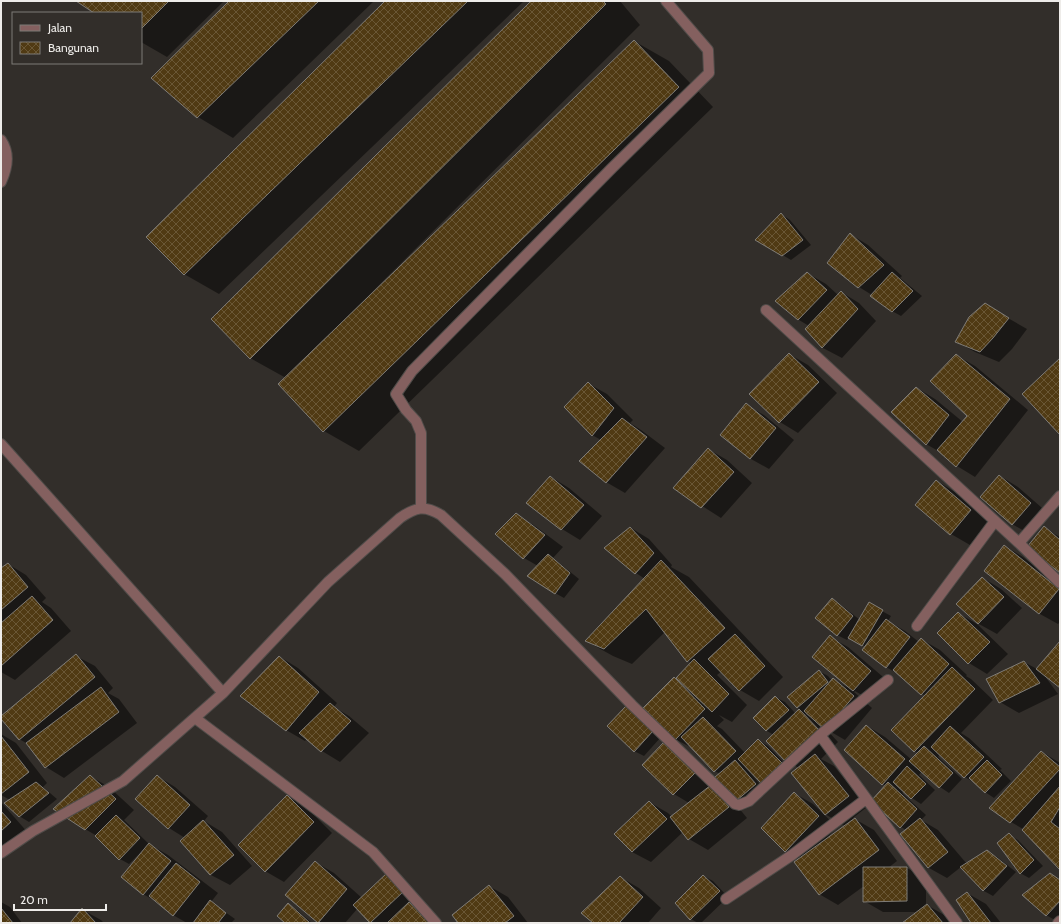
<svg xmlns="http://www.w3.org/2000/svg" width="1061" height="924" font-family="Cabin,sans-serif">
<style>
.shadow{fill:#0007;fill-rule:evenodd}
.building{fill:url(#building-cross-hatch);stroke:#7f7c77}
.lines{fill:none;stroke-linecap:round;stroke-linejoin:round}
.minor-casing{stroke:#504c49;stroke-width:12}
.tertiary-casing{stroke:#504c49;stroke-width:12}
.minor{stroke:#84605f;stroke-width:10}
.tertiary{stroke:#84605f;stroke-width:10}
</style>
<defs>
<pattern id="building-cross-hatch" width="8" height="8" patternUnits="userSpaceOnUse"><rect width="8" height="8" fill="#503a13"/><path d="M0 0l8 8M0 8l8-8" fill="none" stroke="#6a5735"/></pattern>
</defs>
<rect width="100%" height="100%" fill="#322e2a"/>
<path class="shadow" d="M78,1H224L167,57L141,42V13H96Z
M231,1H374L233,138L198,117L153,78Z
M386,1H524L219,294L184,274Z
M532,1H620L640,25L337,327L338,328L634,41L669,61L713,107L359,451L324,431L286,378L250,358Z
M781,214L790,220L811,245L791,260L757,240Z
M850,234L868,245L902,276L900,278L922,296L901,316L892,311L872,295L859,287Z
M807,273L826,284L838,295L841,292L859,303L876,321L842,358L823,348L807,329L809,326L799,320L777,301Z
M985,305L1027,329L1012,349L999,362L975,352L957,342Z
M789,354L808,365L837,393L798,433L780,422L750,394Z
M956,355L975,366L1028,410L975,477L957,466L940,452L926,444L917,388L935,399L963,422L968,416Z
M589,384L607,394L633,420L630,423L641,430L665,448L625,493L606,482L601,440L592,435Z
M746,405L764,415L794,440L769,469L751,459L721,435Z
M708,449L727,460L752,483L721,518L674,488Z
M1000,476L1018,487L1049,514L1031,535L1012,524Z
M551,477L569,488L602,516L580,540L562,529Z
M937,481L955,492L990,521L970,545L951,534L916,504Z
M516,515L535,526L563,547L553,558L579,579L564,598L555,593L538,566L524,558Z
M631,528L649,539L672,565L671,567L689,577L783,677L759,701L740,690L722,671L717,675L747,705L732,722L719,715L724,720L717,726L722,729L745,753L758,740L768,746L790,769L771,787L762,782L746,765L745,767L764,789L745,806L736,801L720,774L715,771L694,749L675,739L674,678L683,684L692,663L688,661L665,632L632,664L613,656L586,641L645,579L636,573Z
M1044,528L1060,537V572Z
M1005,546L1023,557L1060,586V622L1058,624L1040,614L986,571Z
M8,564L26,575L46,598L42,602L51,608L71,631L15,680L1,672V569Z
M983,578L1001,589L1022,608L997,634L979,624L958,604Z
M832,599L841,605L860,620L869,604L891,616L888,621L905,631L919,642L921,639L940,650L967,675L966,676L971,679L993,700L961,733L969,738L1002,769L1000,770L1011,781L994,798L985,792L978,785L965,777L940,754L938,757L962,779L949,793L940,787L922,771L919,775L935,790L921,804L912,798L904,791L902,793L926,815L921,820L938,830L967,864L987,852L997,857L1016,872L993,896L984,891L961,867L947,878L929,868L901,835L906,830L901,827L886,786L883,784L867,726L885,737L912,760L918,753L914,751L925,696L900,675L886,667L866,647L849,637L847,640L837,635Z
M958,613L977,624L1008,654L987,674L969,663Z
M830,637L848,647L889,682L872,701L855,691L854,692L872,708L845,740L826,729L838,742L821,759L834,766L867,807L853,818L874,830L897,861L888,868H907L926,878V906L927,905L946,916L952,923H904L918,912H883L864,901V886L838,905L819,894L800,859L785,851L794,793L813,804L837,827L826,839L827,840L845,826L825,814L799,768L788,762L774,735L767,731L754,718L775,697L785,702L796,714L800,709L797,708L819,671L828,676L832,681L833,679L850,689ZM807,713L812,718L805,714Z
M1060,642V686L1044,675L1058,694L1019,713L1000,702L1024,662L1037,669Z
M76,656L95,666L113,688L108,693L119,699L137,723L64,778L46,767L28,744L19,739Z
M280,657L298,668L337,703L334,707L349,716L369,733L340,762L322,751L307,739L305,741L286,730Z
M626,707L661,737L644,756L634,751Z
M1,734L16,743L47,783L43,787L57,799L29,822L19,816L10,800L1,795Z
M664,743L730,797L747,818L708,850L689,839L683,832L651,862L632,852L649,802L668,813L672,817L689,803L674,794L643,765Z
M1042,752L1060,763V868L1023,829L1011,822Z
M90,776L109,787L134,810L124,820L149,844L168,855L218,893L211,902L235,919L231,923H187L173,915L159,903L143,894L144,851L143,850L129,864L120,859L97,836L85,829Z
M157,776L175,787L208,816L204,821L222,832L252,866L230,885L211,875L181,841L185,838L169,828L136,799Z
M287,796L306,807L332,833L284,882L265,871Z
M1,802L29,834L1,858Z
M1009,835L1018,840L1043,866L1029,878L1020,873Z
M315,862L334,873L362,898L387,875L436,923H372L358,908L345,923H318L286,895Z
M1050,874L1060,879V923L1046,915Z
M704,876L713,881L728,897L701,923H698L691,919Z
M620,877L639,888L661,908L648,923H594Z
M489,886L508,897L528,923H460Z
M967,893L986,904L1001,923H972Z
M1,902L10,907L22,923H1Z
M288,904L297,910L312,923H287Z
M83,910L101,920L104,923H72Z"/>
<path class="building" d="M76,1H169L141,29V13H94Z
M229,1H319L197,118L151,78Z
M385,1H468L184,275L146,237Z
M531,1H603L606,4L250,359L211,319Z
M634,40L679,87L323,432L278,384Z
M781,213L803,240L782,256L755,240Z
M850,233L884,265L858,288L827,263Z
M807,272L827,290L798,320L775,301Z
M892,272L913,291L892,312L870,296Z
M841,291L858,309L822,348L805,329Z
M985,303L1009,318L993,338L980,352L955,342L969,317Z
M789,353L819,382L779,423L749,394Z
M956,354L1010,399L956,467L937,450L967,416L930,381Z
M1060,358V435L1022,394Z
M588,382L614,408L592,436L564,407Z
M916,387L949,415L926,445L891,412Z
M746,403L776,428L750,459L720,435Z
M622,418L647,437L606,483L579,461Z
M708,448L734,472L701,508L673,488Z
M999,475L1031,503L1012,525L980,497Z
M550,476L584,505L561,530L526,503Z
M936,480L971,510L950,535L915,505Z
M516,513L545,535L523,559L495,534Z
M1044,526L1060,540V573L1027,547Z
M630,527L654,553L635,574L604,548Z
M1004,545L1059,589L1039,614L984,571Z
M548,554L570,573L555,594L527,576Z
M661,560L725,628L687,662L646,609L604,649L585,641Z
M8,563L28,587L1,610V568Z
M982,577L1004,597L978,624L956,604Z
M32,596L53,620L1,666V623Z
M832,598L853,616L837,636L815,618Z
M869,602L883,610L862,646L848,638Z
M958,612L990,642L968,664L937,633Z
M886,619L910,637L886,668L862,650Z
M735,634L765,666L739,691L708,659Z
M830,635L871,671L853,691L812,657Z
M921,638L949,664L921,695L893,670Z
M1060,641V688L1036,669Z
M76,654L95,677L19,740L1,719V716Z
M279,656L319,692L286,731L240,696Z
M694,659L729,694L712,712L676,678Z
M1024,661L1040,683L999,703L986,679Z
M952,667L975,689L914,752L891,730Z
M819,670L828,682L797,708L787,697Z
M674,677L705,709L675,740L643,708Z
M833,678L854,696L825,730L804,711Z
M101,687L119,712L45,768L26,743Z
M775,696L789,710L766,731L753,718Z
M330,703L351,721L321,752L299,733Z
M626,706L653,731L634,752L607,726Z
M799,709L820,731L787,763L766,741Z
M703,717L736,751L714,772L681,737Z
M866,725L905,759L882,785L844,750Z
M950,726L984,757L964,778L931,747Z
M1,736L29,772L1,794Z
M758,739L782,763L761,783L738,759Z
M664,742L695,773L673,795L642,765Z
M924,746L953,773L939,788L909,761Z
M1041,751L1060,767V769L1010,823L989,808Z
M815,754L849,796L825,815L791,773Z
M735,760L756,784L736,801L715,777Z
M987,760L1002,775L985,793L969,778Z
M907,766L926,784L911,799L893,782Z
M90,775L116,799L85,830L53,809Z
M157,775L190,805L168,829L135,799Z
M36,782L49,793L19,817L4,803Z
M888,782L917,809L900,828L871,801Z
M711,785L729,807L688,840L670,817Z
M1060,786V807L1051,822L1060,829V870L1022,830Z
M794,792L819,816L785,852L761,828Z
M287,795L314,822L265,872L238,845Z
M649,801L667,819L632,852L614,834Z
M1,811L11,822L1,831Z
M116,815L140,838L119,860L95,836Z
M855,818L879,850L819,895L794,862Z
M920,818L948,852L928,868L900,834Z
M203,820L234,855L210,875L180,841Z
M1009,833L1034,860L1020,874L997,843Z
M149,843L171,861L143,895L121,877Z
M987,850L1007,866L983,891L960,867Z
M315,861L347,889L318,923L285,895Z
M176,863L200,882L173,916L149,896Z
M863,867H907V901L863,902Z
M387,873L404,891L370,923L353,905Z
M1050,873L1060,880V901L1046,916L1022,895Z
M703,875L720,891L690,920L675,903Z
M620,876L643,897L619,923H593L581,913Z
M489,885L514,916L505,923H458L452,915Z
M967,892L991,923H971L956,900Z
M210,900L226,913L218,923H193Z
M409,902L429,923H387Z
M288,903L310,923H285L277,916Z
M927,904L943,923H902Z
M1,908L13,923H1Z
M82,908L96,923H70Z"/>
<g class="lines">
<g class="minor-casing">
<path id="minor" d="M1,140C10,153 7,169 1,182
M766,310L1019,543L1060,583
M1,444L223,693L123,781L33,831L1,853
M421,508V433L416,421L406,410L396,394L412,371L612,168L709,73L708,50L666,1
M1019,543L1060,496
M917,626L995,521
M223,693L328,582L400,518C416,507 424,505 441,515L505,574L632,705L735,804L739,805L749,801L820,735L888,680
M195,718L373,852L436,923
M820,735L957,923
M726,899L792,855L866,799"/>
</g>
<g class="tertiary-casing">
<path id="tertiary" d="M1058,923L1060,921"/>
</g>
<use href="#minor" class="minor"/>
<use href="#tertiary" class="tertiary"/>
</g>
<rect width="1061" height="924" fill="none" stroke="#eeece9" stroke-width="4"/>
<rect x="12" y="12" width="130" height="52" fill="#322e2a" stroke="#7d7a76"/>
<rect x="20" y="25" width="20" height="6" fill="#84605f" stroke="#7d7a76"/>
<text x="48" y="32" font-size="12" fill="#eeece9">Jalan</text>
<rect x="20" y="42" width="20" height="12" fill="url(#building-cross-hatch)" stroke="#7d7a76"/>
<text x="48" y="52" font-size="12" fill="#eeece9">Bangunan</text>
<path d="M14 904v6h92v-6" fill="none" stroke="#eeece9" stroke-width="2"/>
<text x="20" y="904" font-size="12" fill="#eeece9" stroke="#322e2a" stroke-width="3" paint-order="stroke">20 m</text>
</svg>
